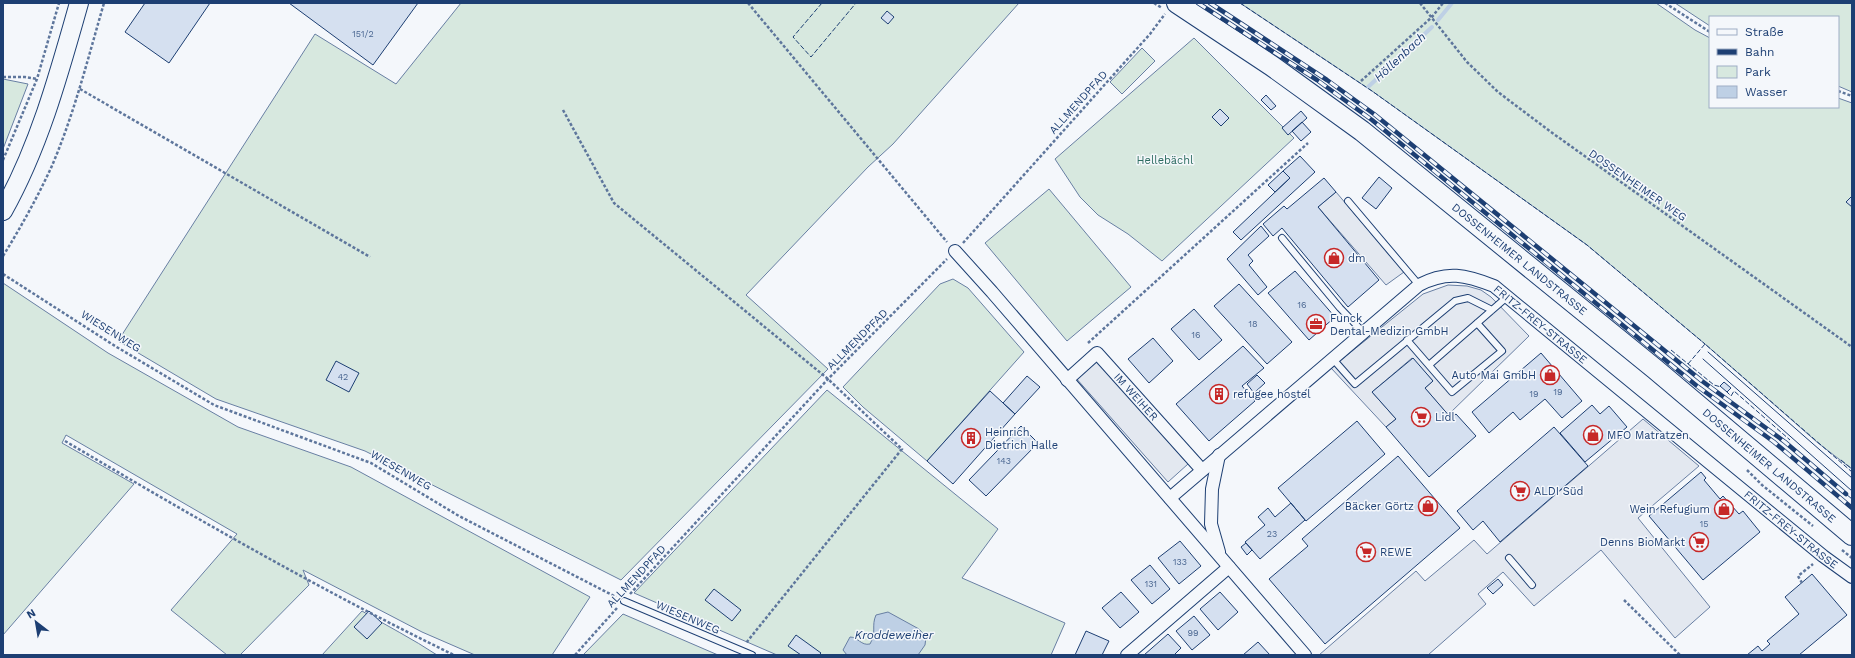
<svg xmlns="http://www.w3.org/2000/svg" width="1855" height="658" font-family="'Work Sans',sans-serif">
<style>
.green{fill:#d7e8df;stroke:#687fa3}
.parking{fill:#e3e8f0;stroke:#687fa3}
.water{fill:#bed0e5;stroke:#687fa3}
.lines{fill:none;stroke-linecap:round;stroke-linejoin:round}
.stream{stroke:#bed0e5;stroke-width:4}
.building{fill:#d5e0f0;stroke:#1d3f73}
.service-casing{stroke:#1d3f73;stroke-width:8}
.minor-casing{stroke:#1d3f73;stroke-width:14}
.secondary-casing{stroke:#1d3f73;stroke-width:20}
.primary-casing{stroke:#1d3f73;stroke-width:22}
.path{stroke:#5e769c;stroke-width:2.5;stroke-dasharray:3 2;stroke-linecap:butt}
.service{stroke:#f4f7fb;stroke-width:6}
.minor{stroke:#f4f7fb;stroke-width:12}
.secondary{stroke:#f4f7fb;stroke-width:18}
.primary{stroke:#f4f7fb;stroke-width:20}
.tram{stroke:#1d3f73;stroke-width:1}
.rail-casing{stroke:#1d3f73;stroke-width:4.5}
.rail{stroke:#f4f7fb;stroke-width:3;stroke-dasharray:9;stroke-linecap:butt}
.fence{stroke:#1d3f73;stroke-width:1;stroke-dasharray:5 2;stroke-linecap:butt}
.labels{text-anchor:middle;stroke-width:3;stroke-linejoin:round;paint-order:stroke}
.number-label{font-size:9px;fill:#4b6792}
.street-label{font-size:11px;fill:#1d3f73;stroke:#f4f7fb}
.park-label{font-size:11px;fill:#2c6c60;stroke:#f4f7fb}
.poi-label{font-size:11px;fill:#1d3f73;stroke:#f4f7fb;text-anchor:start}
.water-label{font-size:12px;font-style:italic;fill:#1d3f73;stroke:#f4f7fb}
</style>
<rect width="100%" height="100%" fill="#f4f7fb"/>
<path class="green" d="M461,3H1019L893,144L868,167L746,295L828,369L621,580L365,451L216,399L118,341L315,34L396,84Z
M1240,3H1656L1695,30L1710,38V107H1838V98L1852,103V469L1818,443L1705,344L1587,245L1372,91Z
M1675,3H1852V92L1838,86V17H1710V26Z
M1194,38L1294,138L1162,261L1128,234L1098,215L1080,197L1055,159Z
M1142,48L1155,61L1122,94L1110,82Z
M3,79L28,84L3,149Z
M1049,189L1131,287L1067,341L985,243Z
M953,279L968,288L1024,352L927,461L863,407L843,387L940,284Z
M3,283L108,353L238,427L351,467L590,597L552,655H475L422,632L303,570L309,585L240,655H227L171,610L237,534L66,435L62,443L134,484L3,635Z
M827,390L998,529L962,578L1065,623L1051,655H777L634,593Z
M362,611C387,626 413,639 437,655H322Z
M623,614L718,655H583Z"/>
<path class="parking" d="M1336,192L1404,272L1386,285L1318,207Z
M1448,285L1467,286L1481,290L1491,297L1529,336L1448,415L1425,388L1433,381L1412,358L1372,392L1396,419L1386,427L1331,368L1423,294Z
M1095,359L1188,464L1168,482L1075,377Z
M1643,419L1699,466L1638,518L1710,607L1675,638L1601,550L1534,606L1503,572L1478,594L1486,604L1428,655H1319L1416,571L1425,581L1474,540L1487,554Z"/>
<path class="water" d="M888,612L919,629L926,637L925,645L918,655H847L843,650L850,637C858,637 861,646 870,644C877,632 871,626 876,615Z"/>
<g class="lines">
<path class="stream" d="M1438,20L1452,3
M1368,87L1432,27"/>
</g>
<path class="building" d="M145,3H210L169,63L125,32Z
M289,3H418L373,65Z
M887,11L894,17L888,24L881,18Z
M1266,95L1276,106L1271,110L1261,100Z
M1220,109L1229,118L1221,126L1212,117Z
M1301,111L1307,118L1288,135L1282,128Z
M1302,122L1311,132L1301,141L1292,131Z
M1300,156L1315,172L1241,240L1233,232L1290,178L1283,171Z
M1283,171L1290,178L1275,192L1268,185Z
M1379,177L1392,188L1376,209L1362,198Z
M1324,178L1336,192L1318,207L1379,280L1348,307L1282,228L1273,236L1263,224L1284,206L1287,209Z
M1852,196V207L1846,202Z
M1261,226L1269,236L1248,255L1253,261L1249,265L1267,287L1258,295L1227,259Z
M1295,271L1335,317L1309,340L1268,293Z
M1239,284L1292,342L1267,364L1214,306Z
M1194,309L1222,340L1199,360L1171,329Z
M1153,338L1173,361L1149,383L1128,359Z
M1243,346L1264,368L1242,386L1255,401L1209,441L1176,404Z
M1541,353L1582,401L1562,418L1545,399L1520,420L1513,412L1489,433L1472,412Z
M1413,358L1433,381L1425,388L1451,418L1456,414L1476,436L1429,477L1386,427L1396,419L1372,392Z
M336,361L359,373L349,392L326,380Z
M1257,375L1265,383L1254,393L1247,384Z
M1027,376L1040,387L1015,414L1003,403Z
M1724,382L1731,388L1727,392L1720,386Z
M990,391L1015,414L953,484L927,461Z
M1592,405L1600,414L1609,406L1627,427L1585,462L1560,433Z
M1357,421L1385,454L1306,521L1278,488Z
M1021,426L1038,443L986,496L969,480Z
M1554,427L1588,466L1500,542L1483,521L1473,530L1457,511Z
M1398,456L1460,528L1325,644L1269,579L1308,546L1302,539Z
M1701,472L1706,478L1704,480L1720,499L1723,496L1739,514L1743,511L1760,532L1703,580L1649,516Z
M1291,503L1305,520L1260,559L1245,542L1265,525L1258,517L1268,508L1275,517Z
M1180,541L1201,566L1179,584L1158,558Z
M1246,543L1252,550L1247,555L1241,547Z
M1150,565L1170,589L1152,604L1131,580Z
M1812,574L1847,615L1799,655H1747L1758,646L1762,651L1770,644L1767,641L1799,614L1785,597Z
M1498,579L1503,585L1493,594L1487,588Z
M714,589L741,610L732,621L705,600Z
M1121,592L1139,612L1120,628L1102,608Z
M1220,592L1238,612L1218,630L1200,609Z
M369,611L382,623L367,639L354,627Z
M1194,616L1210,635L1192,650L1176,631Z
M1086,631L1109,641L1102,655H1075Z
M1168,634L1181,648L1175,654L1176,655H1144Z
M796,635L821,653L819,655H801L788,646Z
M1258,642L1270,655H1243Z"/>
<g class="lines">
<g class="service-casing">
<path id="service" d="M1348,201L1419,285
M1282,238L1340,308L1363,332
M1407,340L1452,392L1502,351L1477,323
M1332,358L1355,384L1455,301L1468,298L1492,310
M1429,365L1507,297
M1509,558L1532,585
M624,601L752,655"/>
</g>
<g class="minor-casing">
<g id="minor">
<path d="M955,251L992,292L1305,655"/>
<path id="s1" d="M1067,380L1097,353L1202,470"/>
<path id="s2" d="M1170,498L1419,285C1447,270 1466,275 1494,286L1823,556L1852,577"/>
<path d="M1219,552L1211,524L1212,489L1219,455"/>
<path d="M1127,655L1229,567"/>
</g>
</g>
<g class="secondary-casing">
<path id="secondary" d="M3,211C39,147 59,74 79,3"/>
</g>
<g class="primary-casing">
<g id="primary">
<path id="s3" d="M1177,3L1272,66L1362,131L1655,369L1852,535"/>
</g>
</g>
<path class="path" d="M748,3L947,242
M1154,3L1162,8
M1420,3L1467,62L1498,92L1551,132L1852,347
M1665,3L1710,32
M3,77H25L37,79
M1361,81L1432,17L1443,3
M80,89L370,257
M1838,91L1852,96
M563,110L614,203L828,379L902,449L746,643
M3,160L37,79L59,3
M963,243L1150,34L1165,14
M3,256C21,227 37,198 51,168C74,115 88,58 104,3
M3,274L115,346L214,405L371,463L459,516L616,597
M1088,343L1308,143
M65,441C192,516 320,590 454,655
M1747,470L1762,485L1813,526
M1842,550L1852,558
M1802,583L1798,576L1813,564
M630,594L828,379L947,259
M1624,600L1680,655
M575,655L617,608"/>
<use href="#service" class="service"/>
<use href="#minor" class="minor"/>
<use href="#secondary" class="secondary"/>
<use href="#primary" class="primary"/>
<path class="tram" d="M1708,352L1852,478
M1703,359L1852,491
M1846,494L1852,499"/>
<g class="rail-casing">
<path id="rail" d="M1198,3L1317,80L1372,120L1697,386L1774,442L1852,508
M1210,3L1327,80L1374,114L1702,381L1785,442L1846,494"/>
</g>
<use href="#rail" class="rail"/>
<path class="fence" d="M822,3L793,37L811,57L856,3
M1240,3L1372,91L1587,245L1705,344
M1671,350L1714,385L1721,387
M1688,364L1705,344L1852,472
M1726,391L1731,396L1734,391L1790,440
M1841,460L1852,469"/>
</g>
<defs>
<g id="shop-ring" transform="scale(1)"><circle r="9.5" fill="#f4f7fb" stroke="#c62828" stroke-width="1.5"/><path d="M-5-2.5h2.3a2.7 3.5 0 0 1 5.4 0H5L5.5 6h-11ZM-1.5-2.5h3a1.5 2.3 0 0 0-3 0Z" fill="#c62828"/></g>
<g id="office-ring" transform="scale(1)"><circle r="9.5" fill="#f4f7fb" stroke="#c62828" stroke-width="1.5"/><path d="M-6-3h4V-5.5h4V-3h4V5H-6ZM-1-4.5V-3h2v-1.5ZM-6 0V1H6V0Z" fill="#c62828"/></g>
<g id="building-ring" transform="scale(1)"><circle r="9.5" fill="#f4f7fb" stroke="#c62828" stroke-width="1.5"/><path d="M-4-6H4V6H1V3H-1V6H-4ZM-2.5-4.3h1.7v1.8h-1.7ZM.8-4.3h1.7v1.8H.8ZM-2.5-1h1.7V.8h-1.7ZM.8-1h1.7V.8H.8Z" fill="#c62828"/></g>
<g id="supermarket-ring" transform="scale(1)"><circle r="9.5" fill="#f4f7fb" stroke="#c62828" stroke-width="1.5"/><path d="M-6-5.5h2.5l.6 2H6L4.5 2H-2.5L-4.4-4H-6ZM-1.5 3.2a1.3 1.3 0 1 0 .1 0ZM3 3.2a1.3 1.3 0 1 0 .1 0Z" fill="#c62828"/></g>
</defs>
<g fill-rule="evenodd">
<use href="#shop-ring" x="1334" y="258"/>
<use href="#office-ring" x="1316" y="324"/>
<use href="#shop-ring" x="1550" y="375"/>
<use href="#building-ring" x="1219" y="394"/>
<use href="#supermarket-ring" x="1421" y="417"/>
<use href="#shop-ring" x="1593" y="435"/>
<use href="#building-ring" x="971" y="438"/>
<use href="#supermarket-ring" x="1520" y="491"/>
<use href="#shop-ring" x="1428" y="506"/>
<use href="#shop-ring" x="1724" y="509"/>
<use href="#supermarket-ring" x="1699" y="542"/>
<use href="#supermarket-ring" x="1366" y="552"/>
</g>
<g class="labels">
<g class="number-label">
<text x="363" y="37">151/2</text>
<text x="1302" y="308">16</text>
<text x="1253" y="327">18</text>
<text x="1196" y="338">16</text>
<text x="343" y="380">42</text>
<text x="1558" y="395">19</text>
<text x="1534" y="397">19</text>
<text x="1004" y="464">143</text>
<text x="1704" y="527">15</text>
<text x="1272" y="537">23</text>
<text x="1180" y="565">133</text>
<text x="1151" y="587">131</text>
<text x="1193" y="636">99</text>
</g>
<g class="street-label">
<text transform="translate(1078 102) rotate(-48)" y="4">ALLMENDPFAD</text>
<text transform="translate(1638 185) rotate(35)" y="4">DOSSENHEIMER WEG</text>
<text dy="4" stroke="none"><textPath href="#s3" startOffset="428">DOSSENHEIMER LANDSTRASSE</textPath></text>
<text dy="4" stroke="none"><textPath href="#s2" startOffset="466">FRITZ-FREY-STRASSE</textPath></text>
<text transform="translate(111 331) rotate(32)" y="4">WIESENWEG</text>
<text transform="translate(857 339) rotate(-45)" y="4">ALLMENDPFAD</text>
<text dy="4" stroke="none"><textPath href="#s1" startOffset="99">IM WEIHER</textPath></text>
<text dy="4" stroke="none"><textPath href="#s3" startOffset="752">DOSSENHEIMER LANDSTRASSE</textPath></text>
<text transform="translate(401 470) rotate(30)" y="4">WIESENWEG</text>
<text dy="4" stroke="none"><textPath href="#s2" startOffset="790">FRITZ-FREY-STRASSE</textPath></text>
<text transform="translate(636 576) rotate(-47)" y="4">ALLMENDPFAD</text>
<text transform="translate(688 617) rotate(23)" y="4">WIESENWEG</text>
</g>
<g class="park-label">
<text x="1165" y="164">Hellebächl</text>
</g>
<g class="poi-label">
<text x="1348" y="262">dm</text>
<text x="1330" y="322">Funck<tspan x="1330" dy="13">Dental-Medizin GmbH</tspan></text>
<text x="1536" y="379" text-anchor="end">Auto Mai GmbH</text>
<text x="1233" y="398">refugee hostel</text>
<text x="1435" y="421">Lidl</text>
<text x="985" y="436">Heinrich<tspan x="985" dy="13">Dietrich Halle</tspan></text>
<text x="1607" y="439">MFO Matratzen</text>
<text x="1534" y="495">ALDI Süd</text>
<text x="1414" y="510" text-anchor="end">Bäcker Görtz</text>
<text x="1710" y="513" text-anchor="end">Wein Refugium</text>
<text x="1685" y="546" text-anchor="end">Denns BioMarkt</text>
<text x="1380" y="556">REWE</text>
</g>
<g class="water-label">
<text transform="translate(1400 57) rotate(-43)" y="4">Höllenbach</text>
<text x="894" y="639">Kroddeweiher</text>
</g>
</g>
<rect width="1855" height="658" fill="none" stroke="#1d3f73" stroke-width="8"/>
<rect x="1709" y="16" width="130" height="92" fill="#f4f7fb" stroke="#9eadc5"/>
<rect x="1717" y="29" width="20" height="6" fill="#f4f7fb" stroke="#9eadc5"/>
<text x="1745" y="36" font-size="12" fill="#1d3f73">Straße</text>
<rect x="1717" y="49" width="20" height="6" fill="#1d3f73" stroke="#9eadc5"/>
<text x="1745" y="56" font-size="12" fill="#1d3f73">Bahn</text>
<rect x="1717" y="66" width="20" height="12" fill="#d7e8df" stroke="#9eadc5"/>
<text x="1745" y="76" font-size="12" fill="#1d3f73">Park</text>
<rect x="1717" y="86" width="20" height="12" fill="#bed0e5" stroke="#9eadc5"/>
<text x="1745" y="96" font-size="12" fill="#1d3f73">Wasser</text>
<g transform="translate(36 622) rotate(329)" stroke="#f4f7fb" stroke-width="3" paint-order="stroke">
<path d="M0-3L7 15L0 10L-7 15Z" fill="#1d3f73"/>
<text y="-6" font-size="11" font-weight="bold" text-anchor="middle" fill="#1d3f73">N</text>
</g>
</svg>
